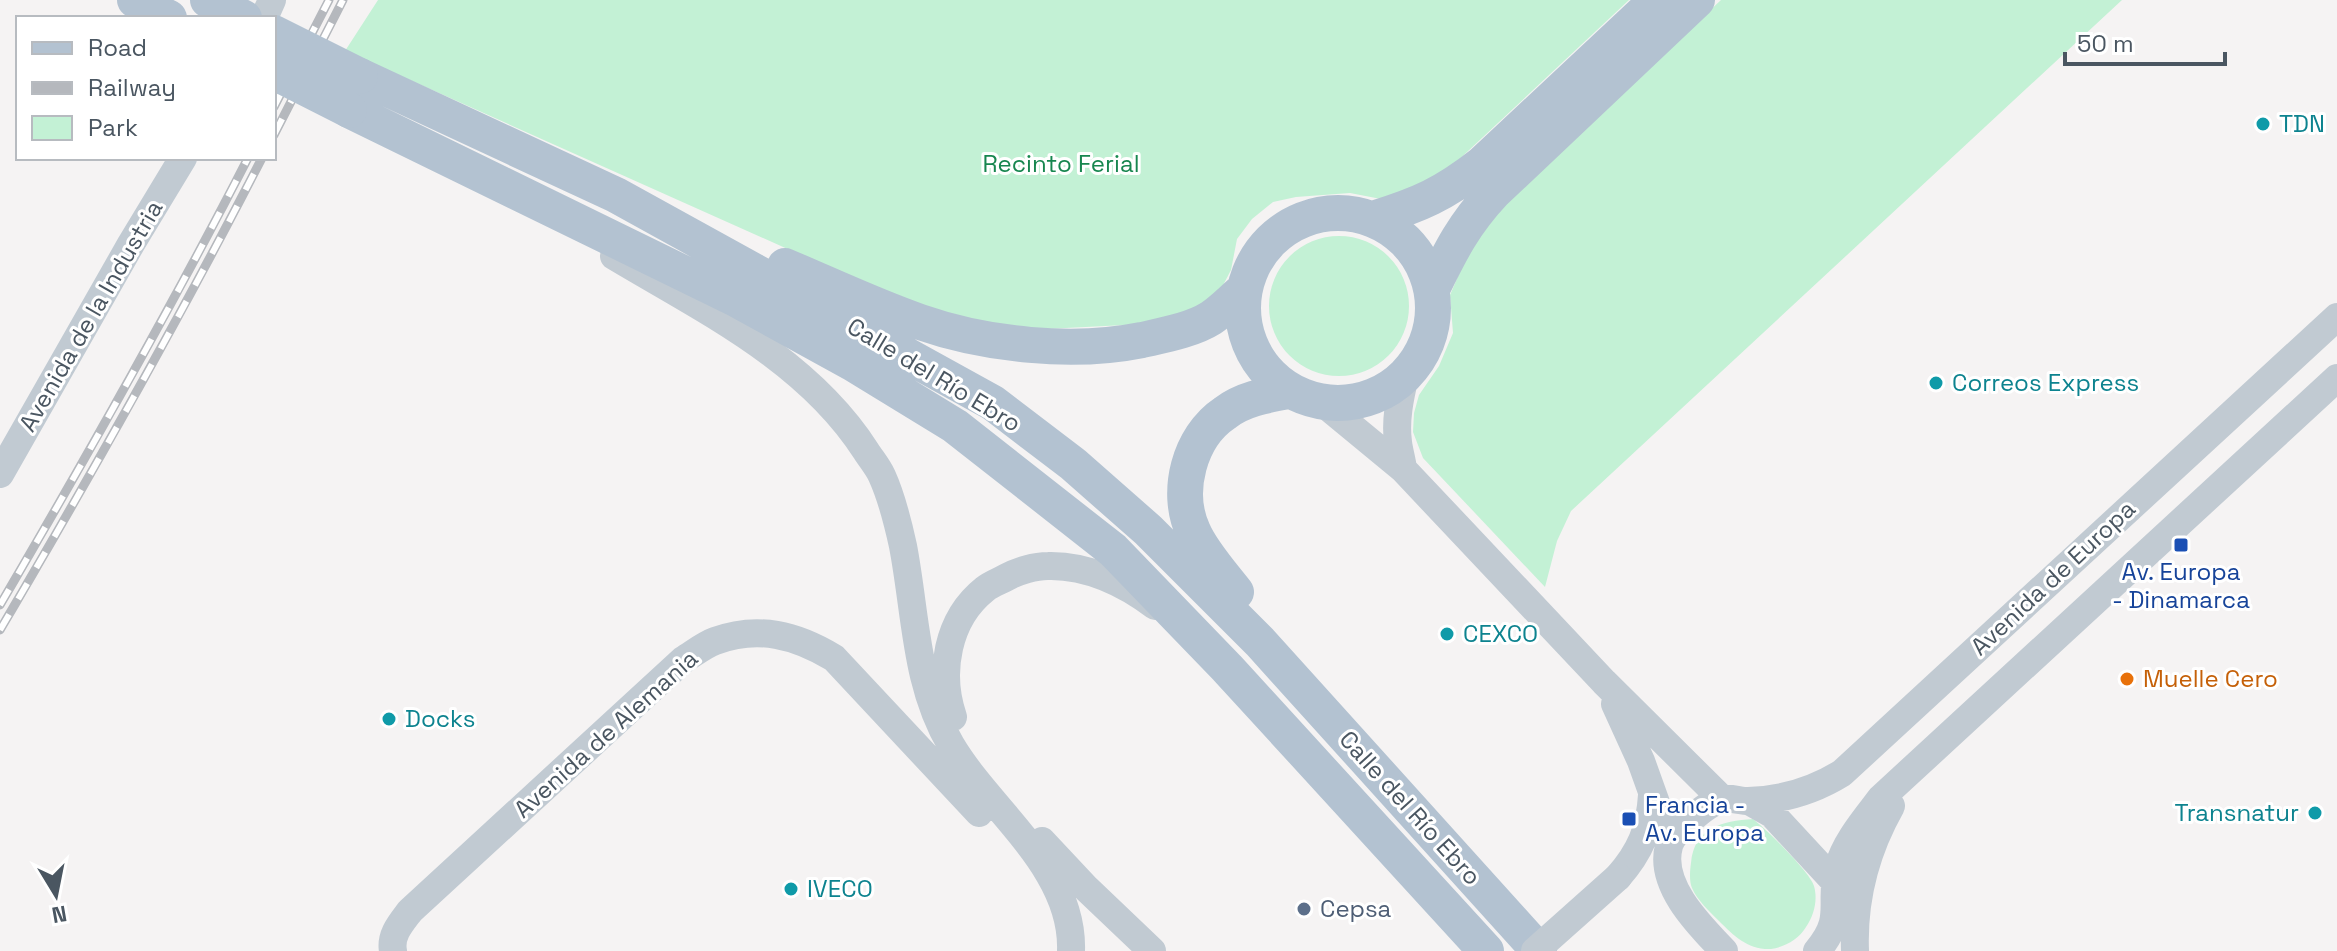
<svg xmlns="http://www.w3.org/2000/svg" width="2337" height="951" font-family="'Space Grotesk',sans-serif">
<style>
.green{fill:#c3f1d5}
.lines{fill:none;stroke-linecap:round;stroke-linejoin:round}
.minor{stroke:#c1cad2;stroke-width:28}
.major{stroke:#b3c2d1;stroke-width:36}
.rail-casing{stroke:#b5b8bd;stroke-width:9}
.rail{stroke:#fff;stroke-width:6;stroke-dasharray:18;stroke-linecap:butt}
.minor-bridge{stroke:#c1cad2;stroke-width:28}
.major-bridge{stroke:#b3c2d1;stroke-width:36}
.culture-dot{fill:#0f9aa8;stroke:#fff;stroke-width:3}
.transit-dot{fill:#1a4fb4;stroke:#fff;stroke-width:3}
.food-dot{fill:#e8710a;stroke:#fff;stroke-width:3}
.service-dot{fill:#5c6f8a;stroke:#fff;stroke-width:3}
.labels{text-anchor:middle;stroke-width:6;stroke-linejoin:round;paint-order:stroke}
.culture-label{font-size:24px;fill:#0d838f;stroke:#fff;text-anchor:start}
.park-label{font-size:24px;fill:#17864f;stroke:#fff}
.street-label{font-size:24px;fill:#4a5661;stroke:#fff}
.transit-label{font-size:24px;fill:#164399;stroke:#fff}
.food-label{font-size:24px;fill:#c56008;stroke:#fff;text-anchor:start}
.service-label{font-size:24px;fill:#4e5e75;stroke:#fff;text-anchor:start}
</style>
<rect width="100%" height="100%" fill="#f5f3f3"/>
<path class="green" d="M378,0H1629L1435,182L1381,199L1350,193L1296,197L1273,202L1252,219L1237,239L1231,270L1219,293L1190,314L1145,324L1026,330L937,313L868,285L345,51Z
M1721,0H2122L1571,511L1557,541L1545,587L1423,458L1413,432L1414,413L1419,395L1439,366L1453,333L1450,295L1468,253L1490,219Z
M1269 306a70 70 0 1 1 140 0a70 70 0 1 1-140 0Z
M1753,819C1765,828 1811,873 1814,886C1818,900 1814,915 1806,927C1799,939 1785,947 1771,949C1748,950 1734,936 1719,921C1710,912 1697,900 1692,888C1689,881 1690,870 1691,863C1694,828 1722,821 1753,819Z"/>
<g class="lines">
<path class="minor" d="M264,18L272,0
M614,256C704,310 807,359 866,451C871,459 878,467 882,476C892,498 898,523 903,546C916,614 915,685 951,745C990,811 1074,868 1071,951
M1323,403L1403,469L1604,682L1722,799
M1403,469C1402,460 1399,451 1398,442C1395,420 1400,397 1405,376
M0,474L131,244L183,158
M1615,704L1641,761L1670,842
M953,717C938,673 947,619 985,589C991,584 1000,581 1007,577C1018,571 1035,566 1048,566C1087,565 1125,583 1155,606
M1749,801L1772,814L1835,882
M1042,841L1087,889L1152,951
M1618,877C1640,852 1650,829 1652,795
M393,951C390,935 401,923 410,911L683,660C693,654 704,645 715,641C758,625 796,635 834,658L979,813
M1724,951C1700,926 1658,885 1669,846C1671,837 1681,828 1688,822C1697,814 1711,801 1724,799C1732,798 1741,801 1748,801C1783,800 1813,791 1842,773L2337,317
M1817,951C1846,917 1828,903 1838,868C1845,842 1865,819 1881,798L2337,378
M1855,951C1853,899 1865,852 1891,806"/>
<path class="major" d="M135,0L169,18
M208,0L244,18
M360,76L616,195L993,403L1073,464L1148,530L1260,642L1539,951
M349,110L734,298L852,363L955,426L1113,550L1227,668L1486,951
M1243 308a95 95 0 1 1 190 0a95 95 0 1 1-190 0Z
M1373,219C1419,205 1444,194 1482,164L1657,0
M785,266C830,285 874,306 920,322C986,345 1073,354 1142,340C1164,335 1192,330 1211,318C1223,310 1233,299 1244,290
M1432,289C1451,250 1464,224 1494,192L1697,0
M1236,592C1222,574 1202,552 1193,531C1175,492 1189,437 1225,413C1243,399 1267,395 1289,391"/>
<g class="rail-casing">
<path id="rail" d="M274,107L329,0
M274,135L343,0
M0,605C86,458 170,310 248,158
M0,630C91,475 180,318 262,158"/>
</g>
<use href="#rail" class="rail"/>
<path class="minor-bridge" d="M1535,951L1618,877"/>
<path class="major-bridge" d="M274,33L360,76
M274,72L349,110"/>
</g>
<g class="culture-dot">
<circle cx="2263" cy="124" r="8"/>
<circle cx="1936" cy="383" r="8"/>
<circle cx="1447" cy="634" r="8"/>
<circle cx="389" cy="719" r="8"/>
<circle cx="2315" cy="813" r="8"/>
<circle cx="791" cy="889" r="8"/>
</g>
<g class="transit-dot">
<rect x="2173" y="537" width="16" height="16" rx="4"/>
<rect x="1621" y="811" width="16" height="16" rx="4"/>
</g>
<circle class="food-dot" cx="2127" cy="679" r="8"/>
<circle class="service-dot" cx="1304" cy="909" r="8"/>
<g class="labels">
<g class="culture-label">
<text x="2279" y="132">TDN</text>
<text x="1952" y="391">Correos Express</text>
<text x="1463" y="642">CEXCO</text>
<text x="405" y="727">Docks</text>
<text x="2299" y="821" text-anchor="end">Transnatur</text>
<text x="807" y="897">IVECO</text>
</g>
<g class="park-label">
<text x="1061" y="172">Recinto Ferial</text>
</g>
<g class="street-label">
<text transform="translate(91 316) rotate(-60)" y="8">Avenida de la Industria</text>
<text transform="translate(934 375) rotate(31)" y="8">Calle del Río Ebro</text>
<text transform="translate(2053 578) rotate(-43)" y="8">Avenida de Europa</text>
<text transform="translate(606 734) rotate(-42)" y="8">Avenida de Alemania</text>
<text transform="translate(1410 808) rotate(48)" y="8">Calle del Río Ebro</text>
</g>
<g class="transit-label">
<text x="2181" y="580">Av. Europa<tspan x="2181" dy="28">- Dinamarca</tspan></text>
<text x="1645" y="813" text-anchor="start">Francia -<tspan x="1645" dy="28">Av. Europa</tspan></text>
</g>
<g class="food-label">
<text x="2143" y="687">Muelle Cero</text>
</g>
<g class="service-label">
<text x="1320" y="917">Cepsa</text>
</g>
</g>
<rect x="16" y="16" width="260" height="144" fill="#ffffff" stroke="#b7bbc0" stroke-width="2"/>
<rect x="32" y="42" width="40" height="12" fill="#b3c2d1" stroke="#b7bbc0" stroke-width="2"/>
<text x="88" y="56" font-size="24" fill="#4a5661">Road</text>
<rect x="32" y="82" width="40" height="12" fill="#b5b8bd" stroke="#b7bbc0" stroke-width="2"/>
<text x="88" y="96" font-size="24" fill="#4a5661">Railway</text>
<rect x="32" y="116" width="40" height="24" fill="#c3f1d5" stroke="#b7bbc0" stroke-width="2"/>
<text x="88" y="136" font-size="24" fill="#4a5661">Park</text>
<g transform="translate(56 895) rotate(170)" stroke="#ffffff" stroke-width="6" paint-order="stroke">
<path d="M0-6L14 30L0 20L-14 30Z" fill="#4a5661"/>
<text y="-12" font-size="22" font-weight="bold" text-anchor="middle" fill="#4a5661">N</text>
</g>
<path d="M2065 52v12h160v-12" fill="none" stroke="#4a5661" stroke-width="4"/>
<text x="2077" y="52" font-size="24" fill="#4a5661" stroke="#ffffff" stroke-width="6" paint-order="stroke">50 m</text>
</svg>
